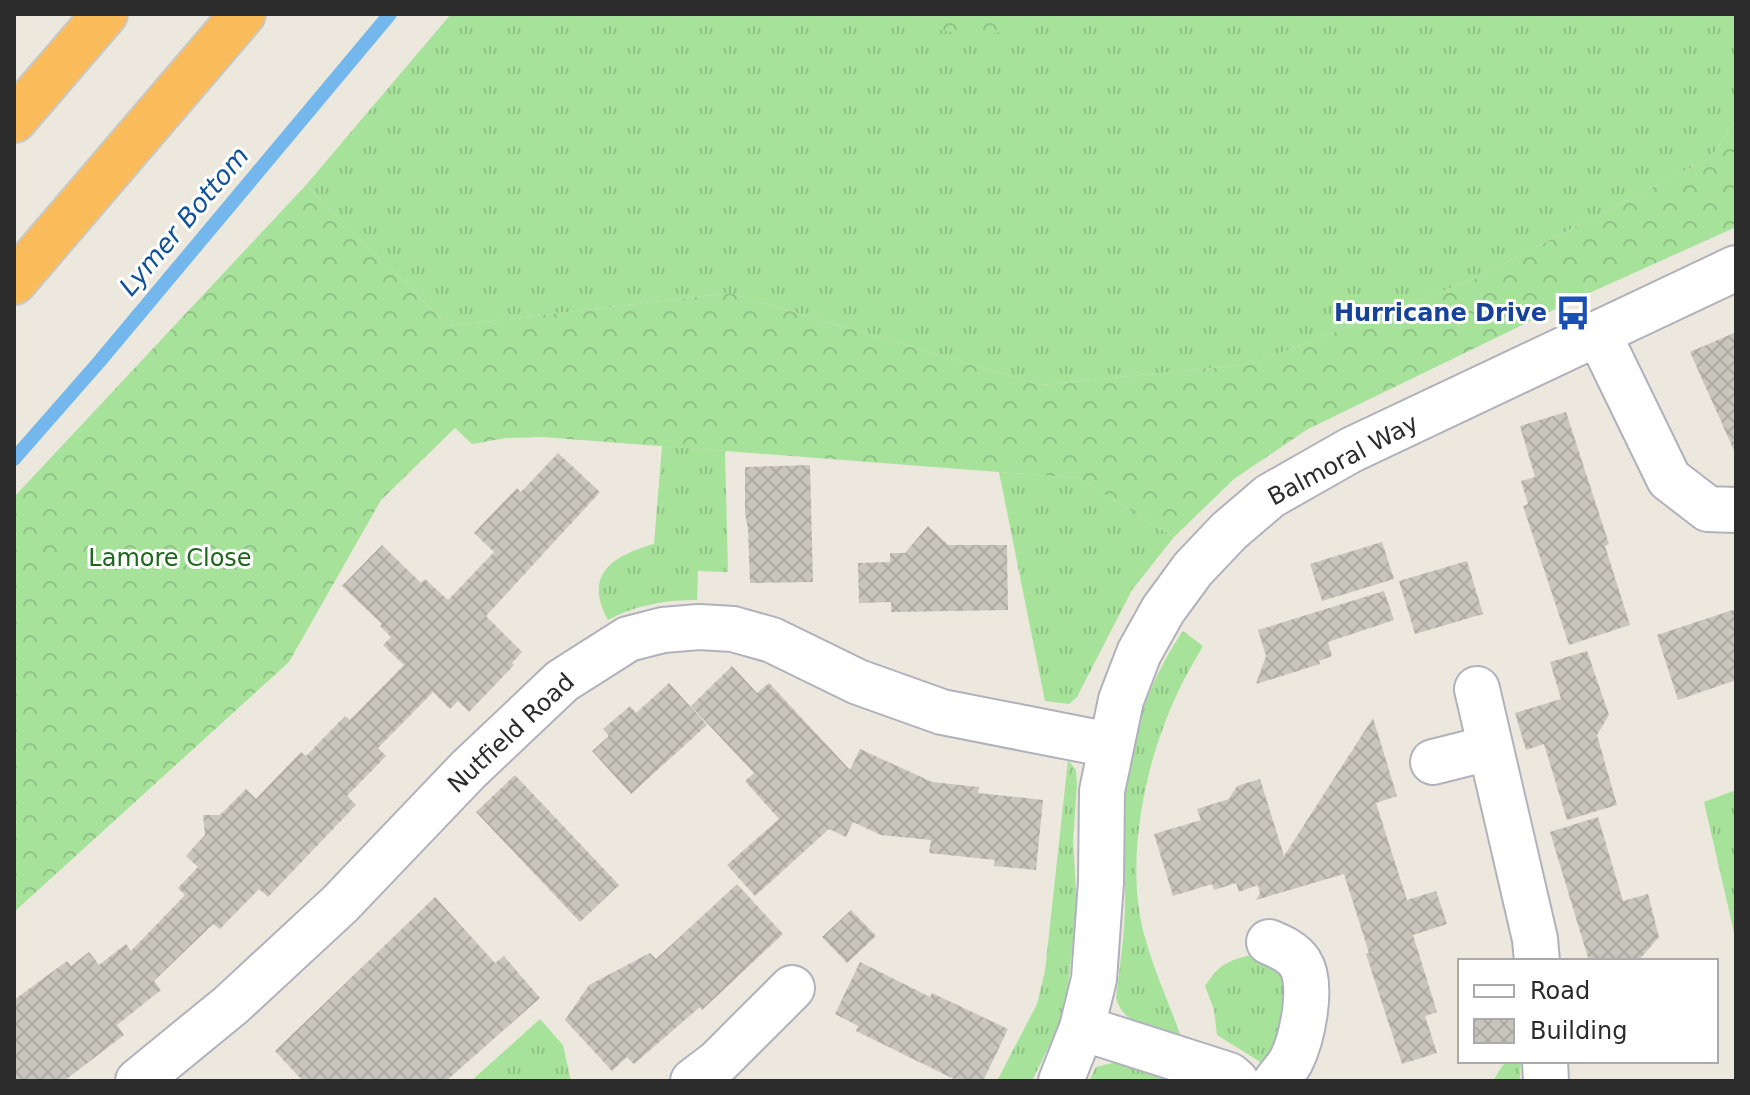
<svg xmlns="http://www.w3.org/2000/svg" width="1750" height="1095" font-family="'DejaVu Sans',sans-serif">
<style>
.grass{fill:url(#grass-tufts)}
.forest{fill:url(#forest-crowns)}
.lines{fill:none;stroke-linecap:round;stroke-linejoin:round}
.stream{stroke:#73b7ec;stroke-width:14}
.building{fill:url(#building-cross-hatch)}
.minor-casing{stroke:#b1b1be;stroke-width:48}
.motorway-casing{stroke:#c8c8c8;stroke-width:48}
.minor{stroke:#fff;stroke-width:44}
.motorway{stroke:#fabb5a;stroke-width:44}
.labels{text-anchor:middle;stroke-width:6;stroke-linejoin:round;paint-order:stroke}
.transit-label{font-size:24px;font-weight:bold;fill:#164399;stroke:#fff;text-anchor:end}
.street-label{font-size:24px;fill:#2b2b2b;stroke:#fff}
.park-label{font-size:24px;fill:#1e671c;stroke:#fff}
.water-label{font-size:26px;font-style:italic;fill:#105299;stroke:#fff}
</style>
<defs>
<pattern id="grass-tufts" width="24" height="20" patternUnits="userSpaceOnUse" patternTransform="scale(2)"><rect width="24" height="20" fill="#a7e29b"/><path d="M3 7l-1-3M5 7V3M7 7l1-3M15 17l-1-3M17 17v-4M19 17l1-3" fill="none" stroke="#90c286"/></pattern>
<pattern id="forest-crowns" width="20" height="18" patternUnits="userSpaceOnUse" patternTransform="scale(2)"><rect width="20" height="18" fill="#a7e29b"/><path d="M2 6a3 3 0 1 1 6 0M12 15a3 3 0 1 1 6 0" fill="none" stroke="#90c286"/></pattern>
<pattern id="building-cross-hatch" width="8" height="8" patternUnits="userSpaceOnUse" patternTransform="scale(2)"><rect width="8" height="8" fill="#c8c6bc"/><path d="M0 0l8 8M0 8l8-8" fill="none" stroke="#acaaa2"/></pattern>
</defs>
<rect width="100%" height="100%" fill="#ece8dd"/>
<path class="grass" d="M451,14H1736V119L1711,157L1474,279L1252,364L1041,385L730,293L448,326L306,185Z
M662,446L725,451L728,572L698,571L697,600C665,600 636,605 608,620C582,573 615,555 654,544Z
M999,472L1078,478L1174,537L1132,590L1077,697L1069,704L1045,701Z
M1183,631L1203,646C1194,662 1184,678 1177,694C1144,764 1123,867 1146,941C1155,973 1169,1003 1180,1034L1173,1036C1148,1027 1125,1026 1116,998C1120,965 1125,932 1125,900C1125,873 1121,847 1122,821C1124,754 1145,686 1183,631Z
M1068,760L1076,770L1077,785L1073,841L1077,905L1068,986L1058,1028L1032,1081H997L1037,1004L1045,971Z
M1736,790V941L1704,802Z
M1251,955C1281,961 1283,969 1296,995L1270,1068L1217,1035L1214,1010L1205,986C1219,965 1226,961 1251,955Z
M540,1019L563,1045L571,1081H471Z
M1125,1060L1169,1070L1167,1081H1089L1096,1067Z
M1508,1061H1521L1520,1081H1493L1502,1066Z"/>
<path class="forest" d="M922,14H1038L1024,26L980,37L936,29Z
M1736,119V227L1576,299L1308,429L1234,479L1174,537L1078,478L542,437L506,438L472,444L455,428L381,500L289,662L14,912V497L306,185L448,326L730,293L1041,385L1252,364L1474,279L1711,157Z"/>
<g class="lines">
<path class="stream" d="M14,459L99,362L390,14"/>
</g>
<path class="building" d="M1736,332V455L1690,352Z
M1566,412L1609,544L1605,546L1630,625L1569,645L1523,506L1528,504L1521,481L1535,477L1520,426Z
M558,453L600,492L486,616L522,652L512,663L514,665L469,712L458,701L450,709L433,692L378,748L386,756L347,796L356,805L268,897L259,889L220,929L213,924L154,981L161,990L117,1025L124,1035L64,1081H14V1000L67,961L71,966L89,952L99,965L126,944L131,951L185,895L178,888L198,867L186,856L205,835L203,815H220L246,789L256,799L301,752L306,756L345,716L350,720L404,665L383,645L391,637L380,626L382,624L342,586L382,545L421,583L425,579L448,600L494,552L474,533L517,488L521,492Z
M810,465L813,582L750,583L748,529L745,513V467Z
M928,526L948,545H1007L1008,610L891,612V602L859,603L858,563L890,562V553H905Z
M1382,542L1394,579L1322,601L1310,564Z
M1467,561L1483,614L1415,634L1399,581Z
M1384,591L1394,620L1328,642L1332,656L1319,661L1320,664L1256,684L1266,656L1258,630Z
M1736,609V680L1678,700L1657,635Z
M1587,651L1609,715L1597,735L1617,805L1567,820L1544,744L1526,750L1515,713L1561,699L1550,662Z
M732,666L757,693L769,683L850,770L860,749L932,782L979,787L978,793L1043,800L1036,870L994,866L995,860L929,853L931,840L881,835L853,822L846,837L829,829L755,896L727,865L779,819L745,781L754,773L691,706Z
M669,683L707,725L631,794L592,751L609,736L603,729L630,706L636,713Z
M1373,718L1397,796L1376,803L1407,900L1436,891L1447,924L1413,935L1437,1012L1425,1016L1437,1053L1402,1064L1366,954L1369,953L1344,874L1256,900L1260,893L1258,885L1239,892L1236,883L1214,890L1212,884L1173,896L1154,834L1201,820L1197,809L1229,799L1237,786L1260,779L1284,856Z
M515,775L619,885L580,922L476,812Z
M1598,817L1623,901L1648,894L1659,937L1638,961H1589L1550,832Z
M737,884L783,934L702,1010L700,1007L634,1064L627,1057L612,1071L565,1020L589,985L650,953L656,959Z
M435,897L495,963L504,956L540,998L446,1081H303L275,1051Z
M851,910L876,936L847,963L822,937Z
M860,962L930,997L932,993L1008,1029L983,1081H958L856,1031L858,1026L835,1014Z"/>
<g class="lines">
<g class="minor-casing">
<path id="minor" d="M1599,335L1669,479L1708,509L1736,510
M1477,689L1535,939L1537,961
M1433,762L1489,748
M1269,942C1281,947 1293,952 1300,963C1314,985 1302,1039 1291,1061C1287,1068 1281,1075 1276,1081
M1082,1028L1229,1075L1236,1081
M1545,1061L1546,1081
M138,1081L231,1005L340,904L468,770L562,681L628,639L663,630L699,627L733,629L772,640L858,682L942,712L1110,745
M693,1081L718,1062L792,988
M1061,1081L1082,1028L1094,979L1101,882L1102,791L1121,700L1139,653L1163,610L1193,569L1229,531L1270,496L1351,450L1736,268"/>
</g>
<g class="motorway-casing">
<path id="motorway" d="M14,120L105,14
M14,282L243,14"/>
</g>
<use href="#minor" class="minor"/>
<use href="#motorway" class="motorway"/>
</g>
<defs>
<g id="bus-bare" transform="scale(2.76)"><path d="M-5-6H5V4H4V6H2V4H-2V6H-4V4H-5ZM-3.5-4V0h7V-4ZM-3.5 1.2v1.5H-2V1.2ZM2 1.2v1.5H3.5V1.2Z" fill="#1a4fb4" stroke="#fff" stroke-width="2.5" paint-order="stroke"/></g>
</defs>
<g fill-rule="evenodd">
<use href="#bus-bare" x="1573" y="313"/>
</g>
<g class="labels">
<g class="transit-label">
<text x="1547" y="321">Hurricane Drive</text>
</g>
<g class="street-label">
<text transform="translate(1343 460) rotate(-28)" y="8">Balmoral Way</text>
<text transform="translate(511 733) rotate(-43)" y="8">Nutfield Road</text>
</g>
<g class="park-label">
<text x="170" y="566">Lamore Close</text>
</g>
<g class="water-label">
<text transform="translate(184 221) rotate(-50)" y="9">Lymer Bottom</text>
</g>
</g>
<rect width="1750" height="1095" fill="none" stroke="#2b2b2b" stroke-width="32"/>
<rect x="1458" y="959" width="260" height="104" fill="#ffffff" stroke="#aaaaaa" stroke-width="2"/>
<rect x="1474" y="985" width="40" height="12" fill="#ffffff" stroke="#aaaaaa" stroke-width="2"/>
<text x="1530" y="999" font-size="24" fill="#2b2b2b">Road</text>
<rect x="1474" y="1019" width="40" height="24" fill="url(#building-cross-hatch)" stroke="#aaaaaa" stroke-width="2"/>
<text x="1530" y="1039" font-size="24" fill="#2b2b2b">Building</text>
</svg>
